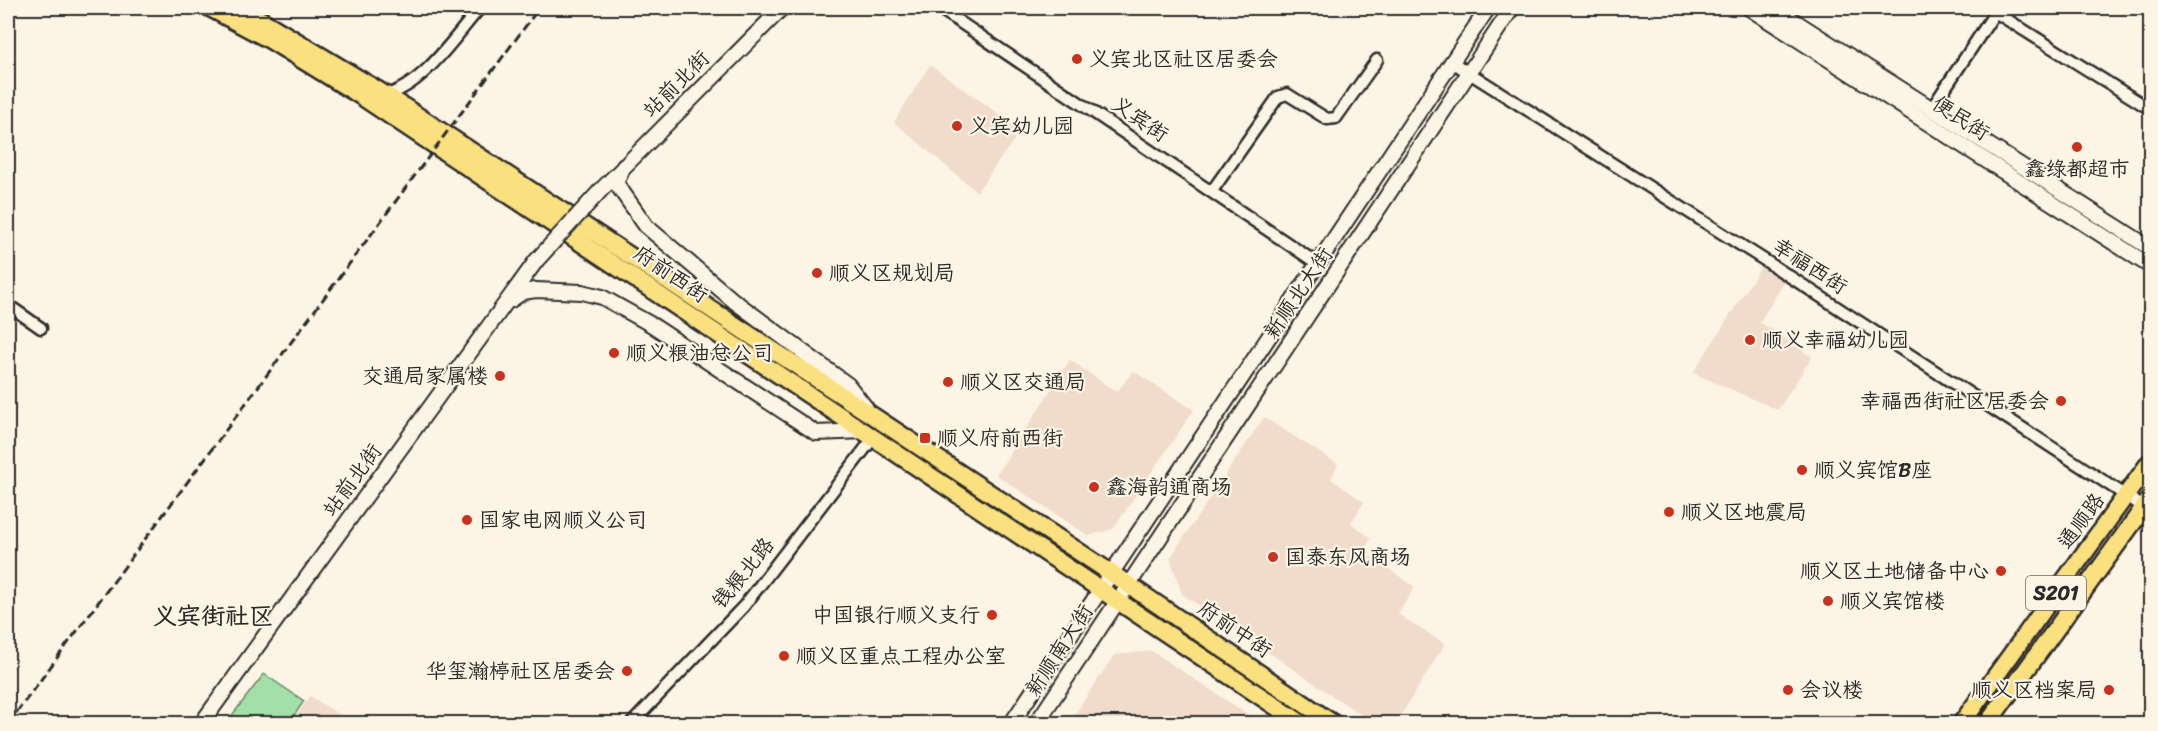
<svg xmlns="http://www.w3.org/2000/svg" width="2158" height="731" font-family="Sriracha,'LXGW WenKai TC',sans-serif">
<style>
.built{fill:#f1dccb}
.green{fill:#a3e0a7;stroke:#678669;stroke-width:1.5}
.lines{fill:none;stroke-linecap:round;stroke-linejoin:round}
.street-casing{stroke:#2b2b2b;stroke-width:15}
.secondary-casing{stroke:#2b2b2b;stroke-width:18}
.primary-casing{stroke:#2b2b2b;stroke-width:21}
.street{stroke:#fcf5e5;stroke-width:10}
.secondary{stroke:#fcf5e5;stroke-width:14}
.primary{stroke:#fbe080;stroke-width:16}
.rail{stroke:#2b2b2b;stroke-width:3;stroke-dasharray:9 4.5;stroke-linecap:butt}
.secondary-bridge-casing{stroke:#2b2b2b;stroke-width:18;stroke-linecap:butt}
.secondary-bridge{stroke:#fcf5e5;stroke-width:14}
.poi-dot{fill:#c8321e;stroke:#fcf5e5;stroke-width:2}
.labels{text-anchor:middle;stroke-width:4.5;stroke-linejoin:round;paint-order:stroke}
.shield{fill:#fcf5e5;stroke:#6a6863;stroke-width:1.5}
.shield-label{font-size:20px;font-weight:bold;fill:#2b2b2b}
.poi-label{font-size:21px;fill:#2b2b2b;stroke:#fcf5e5;text-anchor:start}
.street-label{font-size:21px;fill:#2b2b2b;stroke:#fcf5e5}
.quarter-label{font-size:24px;font-weight:bold;fill:#2b2b2b;stroke:#fcf5e5}
</style>
<rect width="100%" height="100%" fill="#fcf5e5"/>
<filter id="ink" filterUnits="userSpaceOnUse"><feTurbulence type="fractalNoise" baseFrequency=".0167" numOctaves="2"/><feDisplacementMap in="SourceGraphic" scale="12" xChannelSelector="R" yChannelSelector="G"/><feConvolveMatrix kernelMatrix="1 2 1 2 8 2 1 2 1" color-interpolation-filters="sRGB"/></filter>
<g filter="url(#ink)">
<path class="built" d="M930,65L1021,130L977,192L894,122Z
M1762,265L1785,281L1760,322L1812,357L1778,410L1693,373Z
M1070,360L1117,392L1133,371L1194,410L1113,529L1089,536L996,475Z
M1264,417L1338,464L1331,479L1364,502L1351,523L1371,538L1364,552L1415,587L1398,614L1445,644L1396,723H1373L1182,594L1170,558Z
M1152,651L1261,723H1069L1114,655Z
M310,696L352,723H291Z"/>
<path class="green" d="M264,674L304,701L289,723H226Z"/>
<g class="lines">
<g class="street-casing">
<path id="street" d="M939,8L1318,264
M1995,12L2150,109
M1452,62L1769,263L2148,510
M386,95C424,85 455,36 480,8
M1932,108L1998,8
M1212,191L1278,97L1287,94L1327,119L1336,118L1377,60
M8,305L41,328
M631,724L744,606L874,437"/>
</g>
<g class="secondary-casing">
<path id="secondary" d="M1749,8L2150,266
M1774,8L2150,248
M624,166L616,183L646,226L734,301L848,385L866,408
M600,191L782,8
M511,300L523,292L536,290L582,292L602,297L652,325L816,433L865,431
M201,724L536,261
M1011,724L1488,8
M1036,724L1512,8"/>
</g>
<g class="primary-casing">
<path id="primary" d="M210,8L270,40L361,96L1302,724
M241,8L386,95L1111,573L1334,724
M1961,724L2150,462
M1987,724L2150,499"/>
</g>
<use href="#street" class="street"/>
<use href="#secondary" class="secondary"/>
<use href="#primary" class="primary"/>
<path class="rail" d="M8,724L539,8"/>
<g class="secondary-bridge-casing">
<path id="secondary-bridge" d="M536,261L600,191"/>
</g>
<use href="#secondary-bridge" class="secondary-bridge"/>
</g>
</g>
<g class="poi-dot">
<circle cx="1077" cy="59" r="6"/>
<circle cx="957" cy="126" r="6"/>
<circle cx="2077" cy="147" r="6"/>
<circle cx="817" cy="273" r="6"/>
<circle cx="1750" cy="340" r="6"/>
<circle cx="614" cy="353" r="6"/>
<circle cx="500" cy="376" r="6"/>
<circle cx="948" cy="382" r="6"/>
<circle cx="2061" cy="401" r="6"/>
<rect x="919" y="432" width="12" height="12" rx="3"/>
<circle cx="1802" cy="470" r="6"/>
<circle cx="1094" cy="487" r="6"/>
<circle cx="1669" cy="512" r="6"/>
<circle cx="467" cy="520" r="6"/>
<circle cx="1273" cy="557" r="6"/>
<circle cx="2001" cy="571" r="6"/>
<circle cx="1828" cy="601" r="6"/>
<circle cx="992" cy="615" r="6"/>
<circle cx="784" cy="656" r="6"/>
<circle cx="627" cy="671" r="6"/>
<circle cx="1788" cy="690" r="6"/>
<circle cx="2109" cy="690" r="6"/>
</g>
<g class="labels">
<rect class="shield" x="2026" y="576" width="60" height="34" rx="4.5"/>
<g class="shield-label">
<text x="2056" y="600">S201</text>
</g>
<g class="poi-label">
<text x="1089" y="66">义宾北区社区居委会</text>
<text x="969" y="133">义宾幼儿园</text>
<text x="2077" y="176" text-anchor="middle">鑫绿都超市</text>
<text x="829" y="280">顺义区规划局</text>
<text x="1762" y="347">顺义幸福幼儿园</text>
<text x="626" y="360">顺义粮油总公司</text>
<text x="488" y="383" text-anchor="end">交通局家属楼</text>
<text x="960" y="389">顺义区交通局</text>
<text x="2049" y="408" text-anchor="end">幸福西街社区居委会</text>
<text x="937" y="445">顺义府前西街</text>
<text x="1814" y="477">顺义宾馆B座</text>
<text x="1106" y="494">鑫海韵通商场</text>
<text x="1681" y="519">顺义区地震局</text>
<text x="479" y="527">国家电网顺义公司</text>
<text x="1285" y="564">国泰东风商场</text>
<text x="1989" y="578" text-anchor="end">顺义区土地储备中心</text>
<text x="1840" y="608">顺义宾馆楼</text>
<text x="980" y="622" text-anchor="end">中国银行顺义支行</text>
<text x="796" y="663">顺义区重点工程办公室</text>
<text x="615" y="678" text-anchor="end">华玺瀚楟社区居委会</text>
<text x="1800" y="697">会议楼</text>
<text x="2097" y="697" text-anchor="end">顺义区档案局</text>
</g>
<g class="street-label">
<text transform="translate(676 84) rotate(-45)" y="7">站前北街</text>
<text transform="translate(1961 118) rotate(33)" y="7">便民街</text>
<text transform="translate(1140 119) rotate(34)" y="7">义宾街</text>
<text transform="translate(1810 266) rotate(33)" y="7">幸福西街</text>
<text transform="translate(671 274) rotate(34)" y="7">府前西街</text>
<text transform="translate(1298 293) rotate(-56)" y="7">新顺北大街</text>
<text transform="translate(352 480) rotate(-54)" y="7">站前北街</text>
<text transform="translate(2081 521) rotate(-54)" y="7">通顺路</text>
<text transform="translate(743 573) rotate(-51)" y="7">钱粮北路</text>
<text transform="translate(1235 629) rotate(34)" y="7">府前中街</text>
<text transform="translate(1059 650) rotate(-57)" y="7">新顺南大街</text>
</g>
<g class="quarter-label">
<text x="213" y="624">义宾街社区</text>
</g>
</g>
<rect width="2158" height="731" fill="none" stroke="#fcf5e5" stroke-width="30"/>
<rect x="15" y="15" width="2128" height="701" fill="none" stroke="#2b2b2b" stroke-width="2" filter="url(#ink)"/>
</svg>
